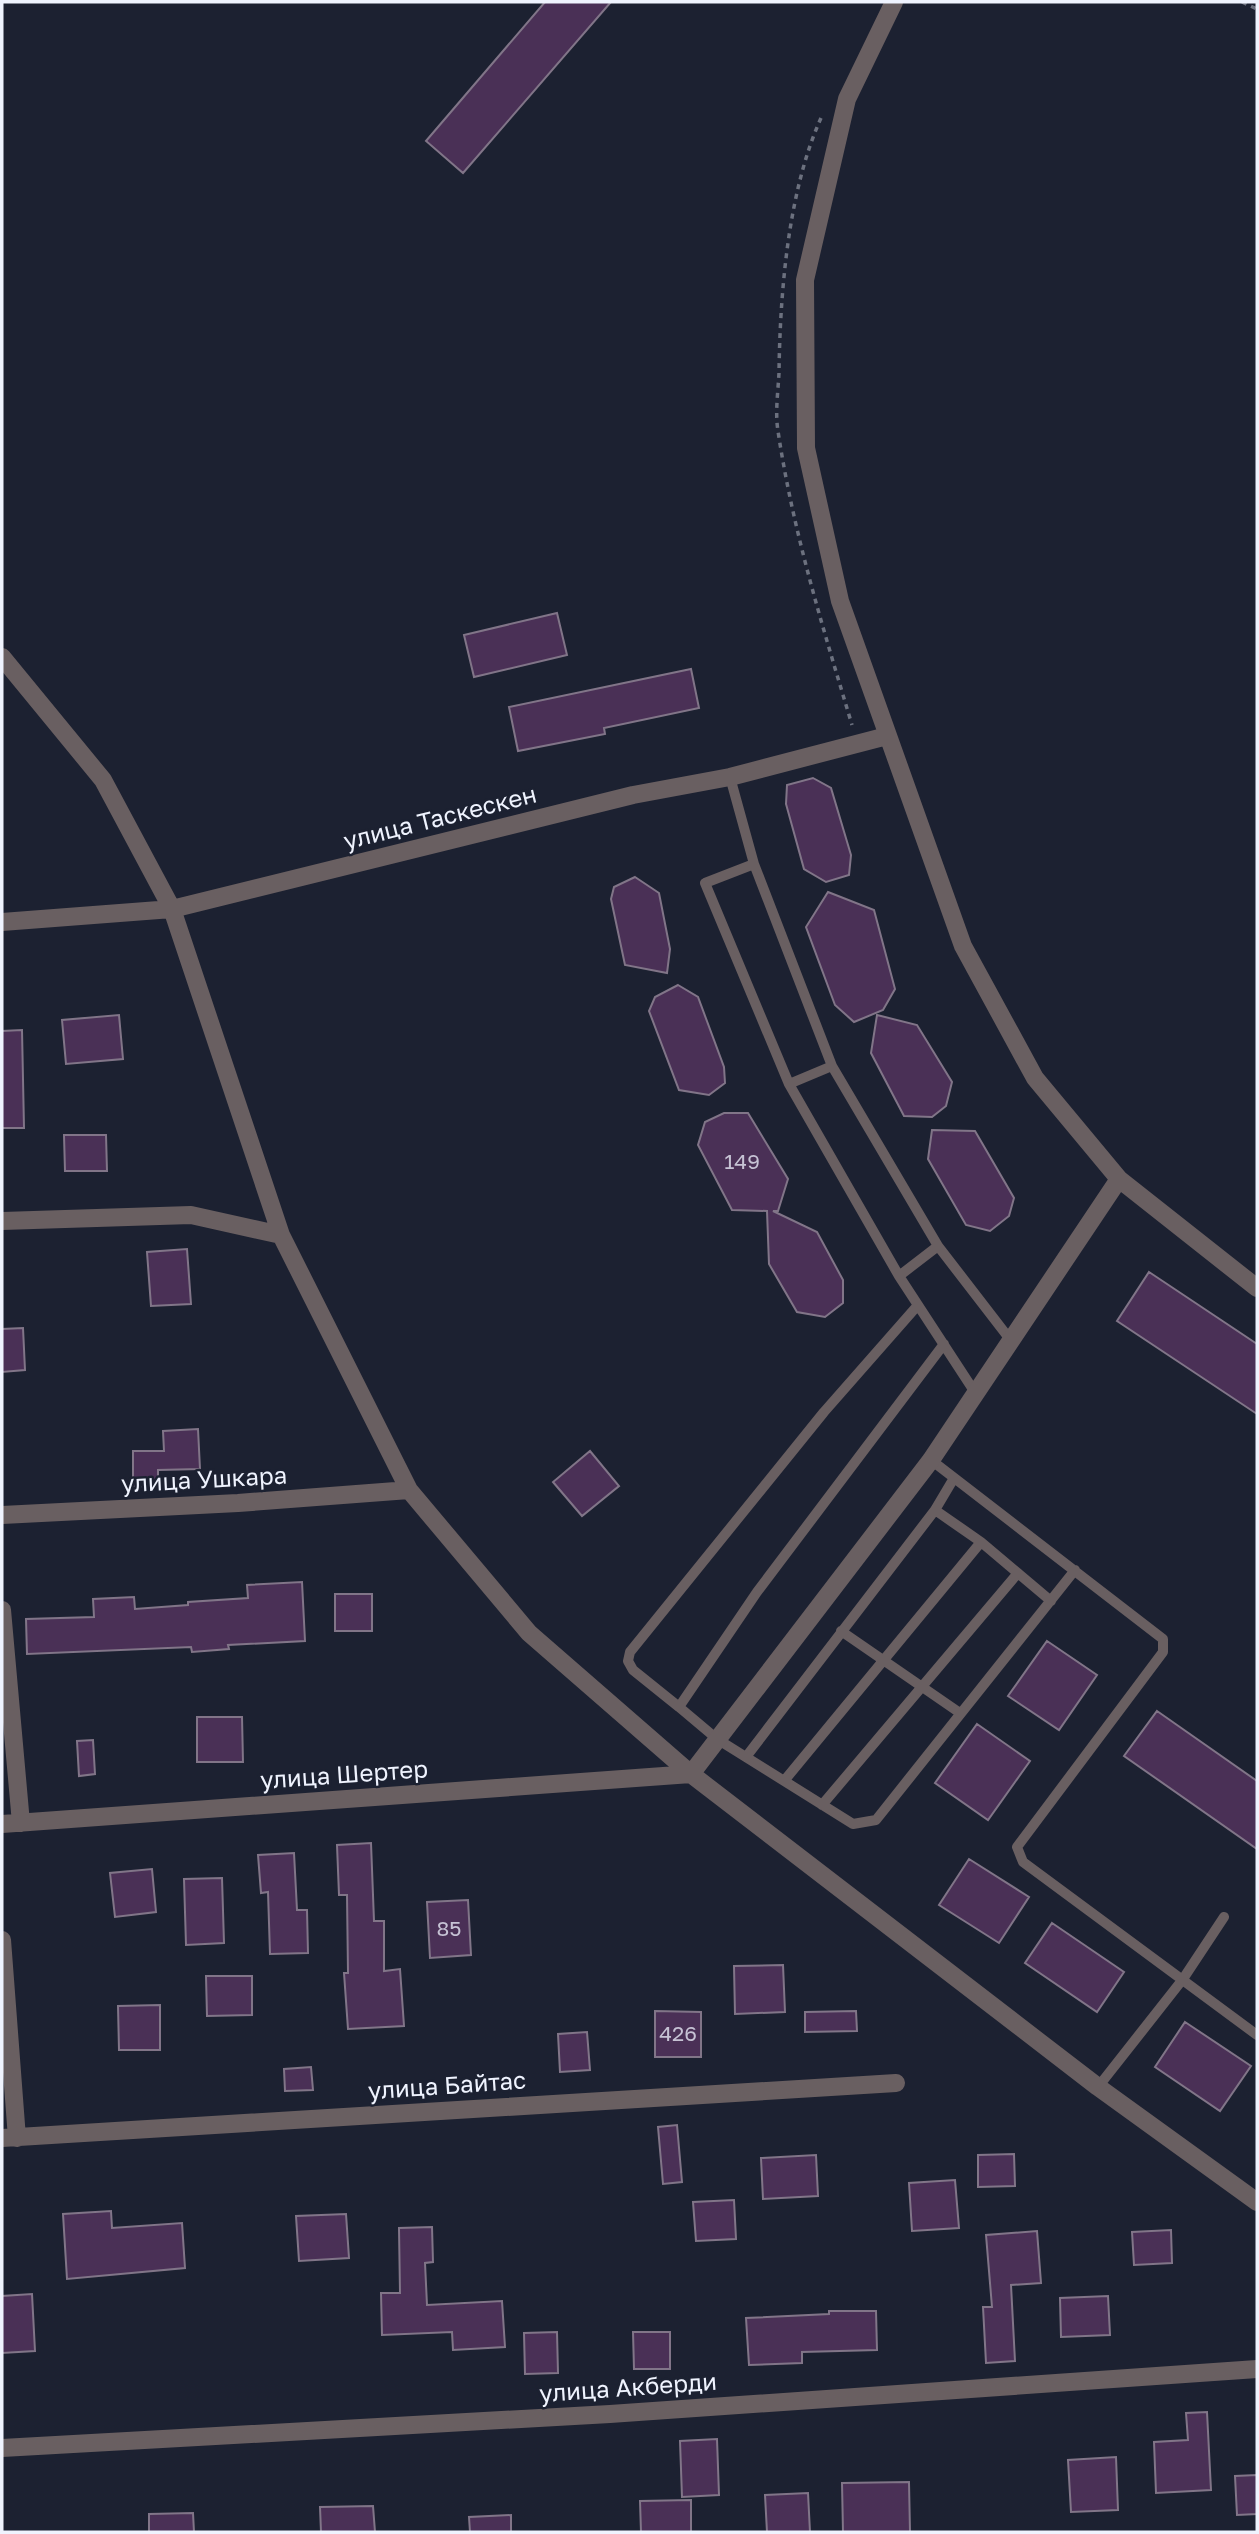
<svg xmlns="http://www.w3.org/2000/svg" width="1259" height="2534" font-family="'Golos Text',sans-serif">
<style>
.building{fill:#4a3056;stroke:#817588;stroke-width:2}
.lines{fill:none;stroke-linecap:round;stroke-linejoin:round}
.path{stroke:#6c717f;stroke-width:3.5;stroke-dasharray:5 5;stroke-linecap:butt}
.lane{stroke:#695f61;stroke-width:10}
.street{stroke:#695f61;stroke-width:18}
.labels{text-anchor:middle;stroke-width:5;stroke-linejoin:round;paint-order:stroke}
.number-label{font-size:21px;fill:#c6c2d4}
.street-label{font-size:24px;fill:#eff3fe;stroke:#1c2131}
</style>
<rect width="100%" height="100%" fill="#1c2131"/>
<path class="building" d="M545,2H611L463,173L426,141Z
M557,613L567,655L474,677L464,635Z
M691,669L699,708L604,728L605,734L518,751L509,707Z
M813,778L831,788L851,855L849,875L826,882L804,869L786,804L787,785Z
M635,877L659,893L670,949L667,973L625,965L611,899L614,887Z
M828,892L874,910L895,989L883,1010L854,1022L835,1005L806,927Z
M678,985L698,997L724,1067L725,1083L709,1095L679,1090L649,1011L655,997Z
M119,1015L123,1059L66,1064L62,1020Z
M877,1015L917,1025L952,1082L946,1106L932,1117L904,1116L871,1053Z
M22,1030L24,1128H2V1031Z
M724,1113H748L788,1179L778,1211H773L817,1232L843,1280V1303L825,1317L797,1312L769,1264L767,1211L732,1210L698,1145L705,1122Z
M932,1130L975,1131L1014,1198L1009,1216L990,1231L966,1225L928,1159Z
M64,1135H106L107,1171H65Z
M187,1249L191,1304L151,1306L147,1252Z
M1149,1272L1257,1344V1414L1117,1321Z
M23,1328L25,1370L2,1372V1329Z
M198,1429L200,1469L158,1470V1487L133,1486V1451H164L163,1431Z
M590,1451L619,1486L582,1516L553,1482Z
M302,1582L305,1641L228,1645L229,1649L192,1652L191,1647L27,1654L26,1619L94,1617L93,1599L134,1597L135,1609L188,1605V1602L248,1598L247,1585Z
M335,1594H372V1631H335Z
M1047,1641L1097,1675L1059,1730L1008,1696Z
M1157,1711L1257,1781V1849L1124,1756Z
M197,1717H242L243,1762H197Z
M977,1724L1030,1761L988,1820L935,1783Z
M93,1740L95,1774L79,1776L77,1741Z
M371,1843L374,1921H384V1971L400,1969L404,2026L348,2029L344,1973H348L347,1895H339L337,1845Z
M294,1853L297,1910H307L308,1953L270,1954L268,1892L261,1893L258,1855Z
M969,1859L1029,1897L999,1943L939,1905Z
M152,1869L156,1912L115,1917L110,1873Z
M222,1878L224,1943L186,1945L184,1879Z
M468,1900L471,1955L430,1958L427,1902Z
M1052,1923L1124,1972L1097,2012L1025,1963Z
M783,1965L785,2012L735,2014L734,1966Z
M206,1976H252V2015L207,2016Z
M160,2005V2050H119L118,2006Z
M655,2011L701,2012V2057H655Z
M856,2011L857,2031L805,2032V2012Z
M1185,2022L1251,2066L1220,2111L1155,2067Z
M587,2032L590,2070L560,2072L558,2034Z
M311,2067L313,2090L285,2091L284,2069Z
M677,2125L682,2182L663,2184L658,2127Z
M1014,2154L1015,2186L978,2187V2155Z
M816,2155L818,2196L763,2199L761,2158Z
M955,2180L959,2228L912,2231L909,2183Z
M734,2200L736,2239L696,2241L693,2202Z
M111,2211L112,2228L182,2223L185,2268L67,2279L63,2214Z
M346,2214L349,2258L299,2261L296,2216Z
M432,2227L433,2262L425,2263L427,2305L502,2301L505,2347L453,2350L452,2332L382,2335L381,2293H400L399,2228Z
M1171,2230L1172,2263L1134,2265L1132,2232Z
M1037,2231L1041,2283L1011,2285L1015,2361L986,2363L983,2307H992L986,2235Z
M32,2294L35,2351L2,2353V2296Z
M1108,2296L1110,2335L1061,2337L1060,2298Z
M829,2311H876L877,2350L802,2352V2363L749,2365L746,2318L829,2314Z
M557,2332L558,2373L525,2374L524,2333Z
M633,2332H670V2369H634Z
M1207,2412L1211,2490L1156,2493L1154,2442L1188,2440L1186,2413Z
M717,2439L719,2495L682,2497L680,2441Z
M1116,2457L1118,2510L1071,2512L1068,2460Z
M1257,2475V2514L1237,2515L1235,2476Z
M909,2482L910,2532H843L842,2483Z
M808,2493L810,2532H767L765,2495Z
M691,2500V2532H641L640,2501Z
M373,2506L375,2532H321L320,2507Z
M193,2513L194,2532H149V2514Z
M511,2515V2532H470L469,2517Z"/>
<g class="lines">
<path class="path" d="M1242,2L1257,9
M821,118C788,191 780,293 779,373C778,392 775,413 778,431C793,532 823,628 852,725"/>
<path class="lane" d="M730,777L754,864
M789,1084L832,1066
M938,1246L1012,1342
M899,1276L789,1084L705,883L754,864L832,1066L938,1246L899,1276L976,1394
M944,1344L757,1592L679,1707L717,1739L853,1824L876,1820L1075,1570
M931,1460L1163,1639V1652L1017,1847L1023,1862L1257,2035
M935,1510L981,1542L1051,1601
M841,1631L960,1713
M679,1707L633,1670L628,1661L630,1652L824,1412L918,1305
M746,1757L935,1510L954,1478
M784,1781L981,1542
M822,1805L1018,1573
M1098,2087L1183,1979L1224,1917"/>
<path class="street" d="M2,657L103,780L172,909L281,1235L409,1490L529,1633L691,1774L1098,2087L1257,2202
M2,922L172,909L633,795L730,777L887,736
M1119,1179L1257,1288
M2,1221L191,1215L281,1235
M2,1515L238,1503L409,1490
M2,1610L21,1823
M2,1824L691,1774L931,1460L1119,1179L1035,1078L963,946L840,601L806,448L805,280L847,99L894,2
M2,1940L17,2138
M2,2138L896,2083
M2,2448L610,2414L1257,2369"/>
</g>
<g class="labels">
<g class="number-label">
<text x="742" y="1169">149</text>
<text x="449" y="1936">85</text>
<text x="678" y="2041">426</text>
</g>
<g class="street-label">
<text transform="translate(440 818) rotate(-14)" y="8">улица Таскескен</text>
<text transform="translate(204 1480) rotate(-3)" y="8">улица Ушкара</text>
<text transform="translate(344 1775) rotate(-4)" y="8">улица Шертер</text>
<text transform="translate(447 2086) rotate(-4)" y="8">улица Байтас</text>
<text transform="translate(628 2388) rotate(-4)" y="8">улица Акберди</text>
</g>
</g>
<rect width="1259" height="2534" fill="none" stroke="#eff3fe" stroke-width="7"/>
</svg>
